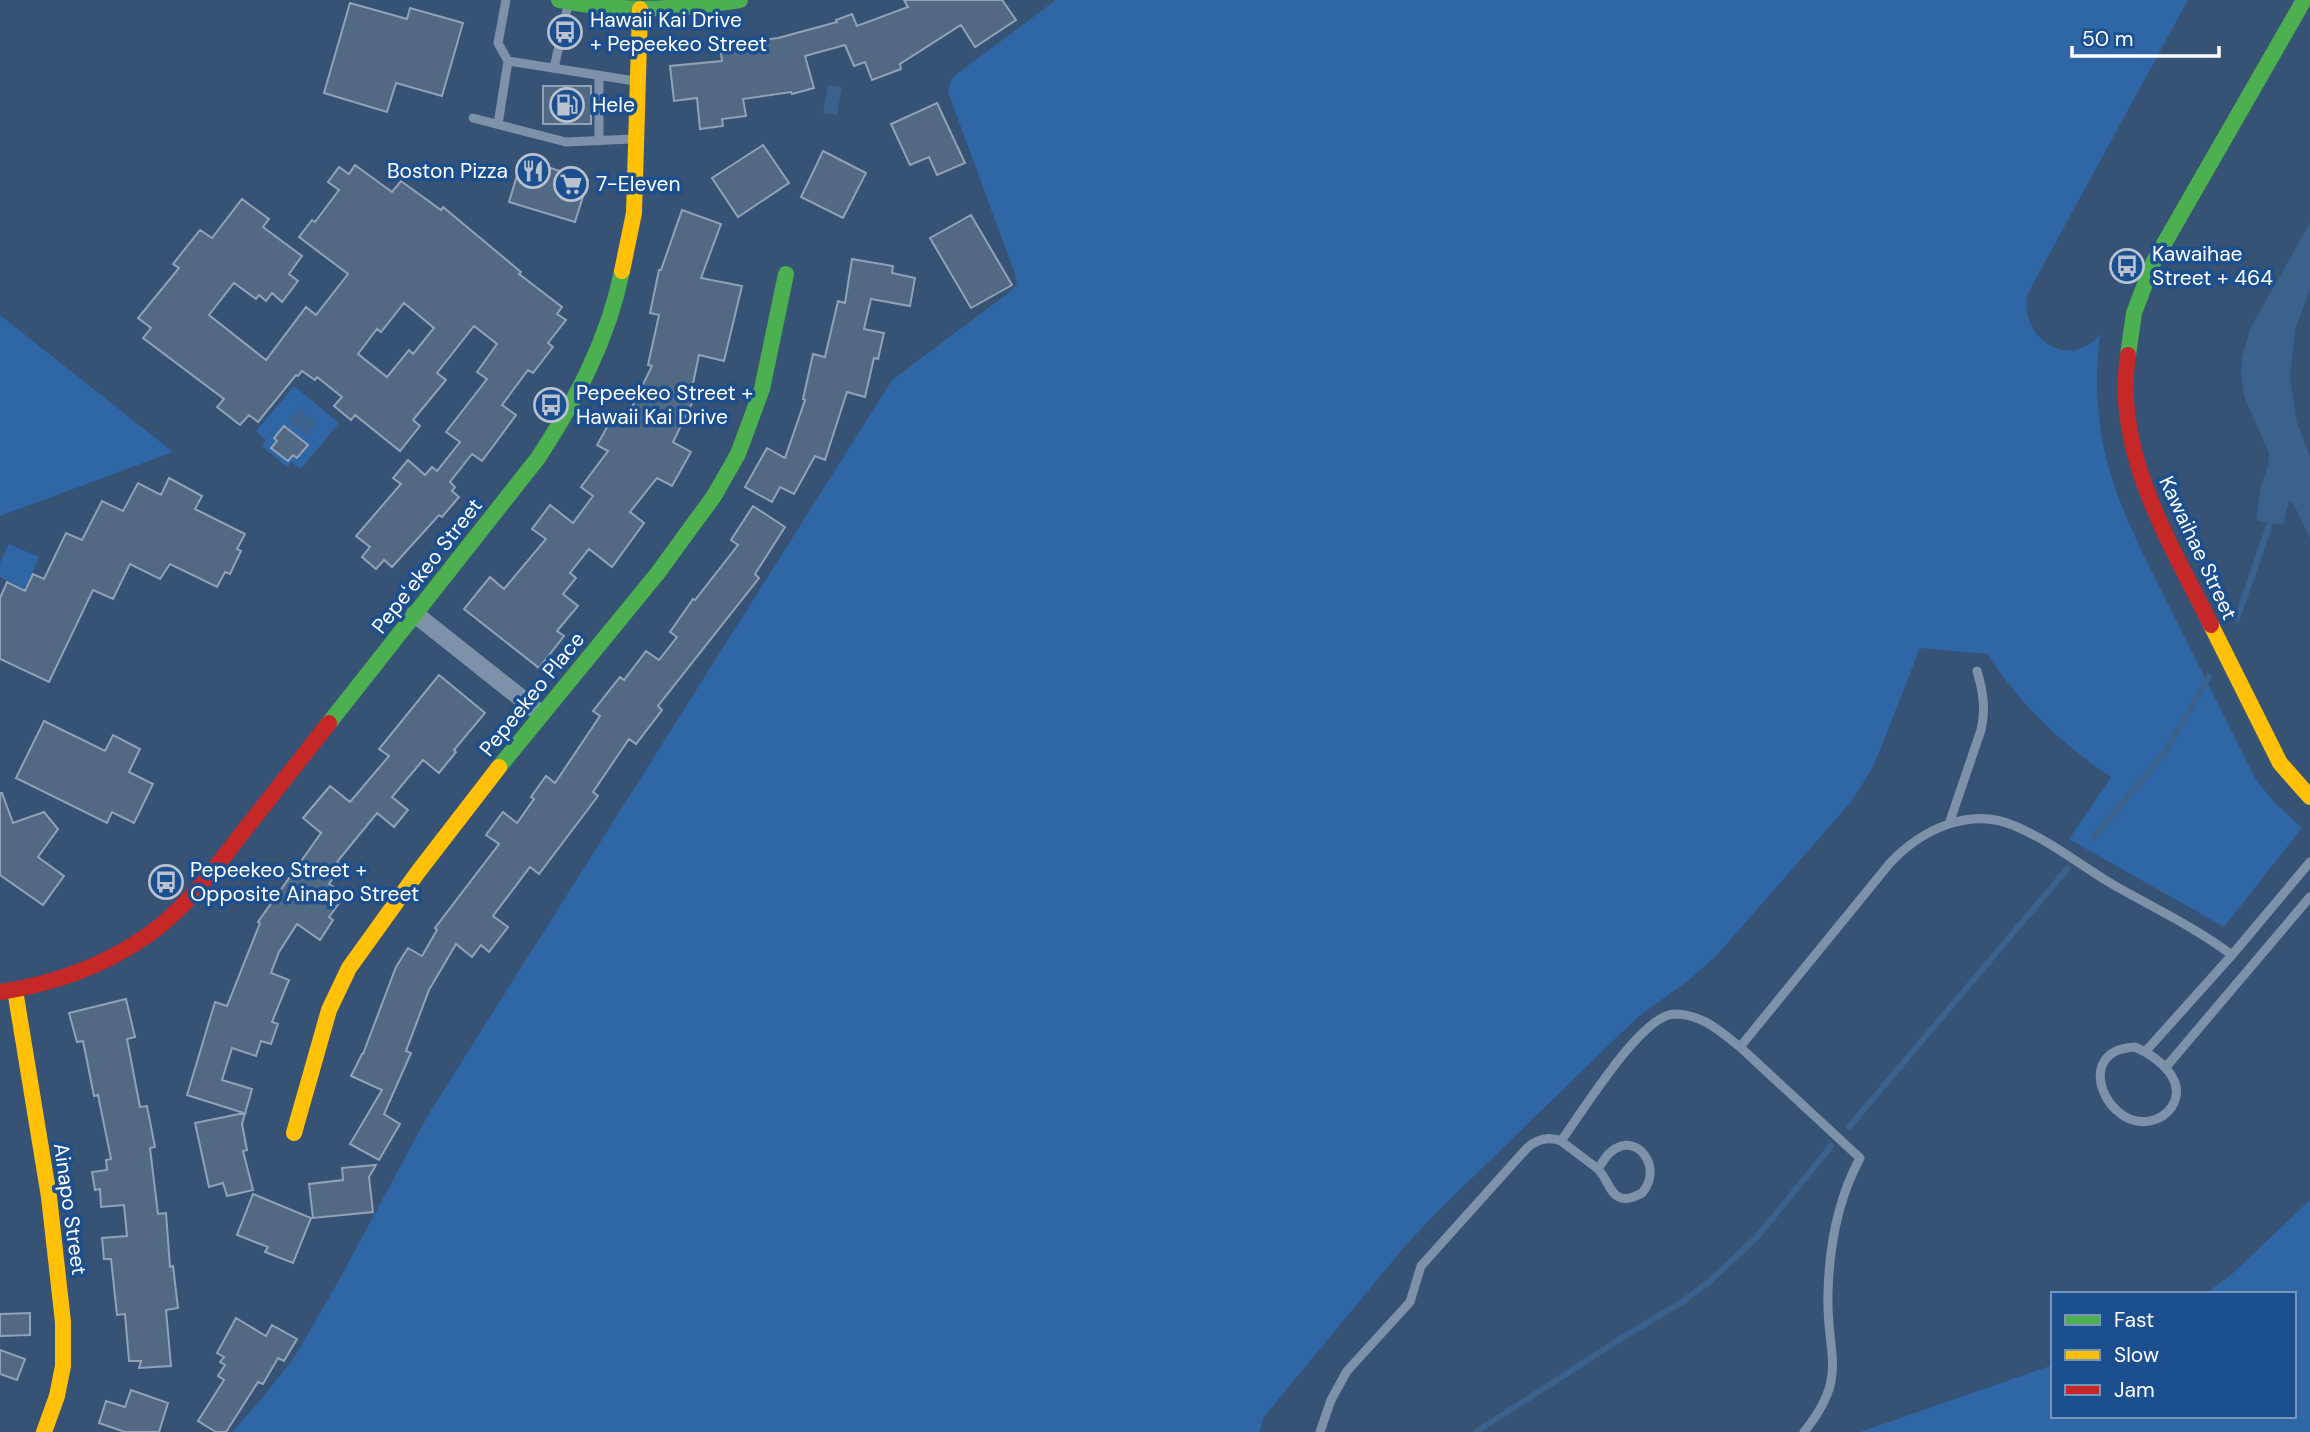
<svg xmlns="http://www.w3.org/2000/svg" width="2310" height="1432" font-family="'DM Sans',sans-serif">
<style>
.green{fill:#2f66a5}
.water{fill:#3b618d}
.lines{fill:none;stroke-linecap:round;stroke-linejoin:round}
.stream{stroke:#3b618d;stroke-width:6}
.building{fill:#526984;stroke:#92a2b6;stroke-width:2;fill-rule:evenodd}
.lane{stroke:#7d92a8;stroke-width:9}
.street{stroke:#7d92a8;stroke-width:18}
.fast{stroke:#4caf50;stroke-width:16}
.slow{stroke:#ffc107;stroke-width:16}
.jam{stroke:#c62828;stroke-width:16}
.labels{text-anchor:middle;stroke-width:7;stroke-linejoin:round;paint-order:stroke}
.poi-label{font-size:21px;fill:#fff;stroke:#1b4f8f;text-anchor:start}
.street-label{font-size:21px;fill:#fff;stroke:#1b4f8f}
</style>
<rect width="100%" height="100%" fill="#365274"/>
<path class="green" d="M1056,0H2188L2027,295C2020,340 2071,371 2100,334C2086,452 2124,515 2174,616C2201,670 2228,724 2255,778L2272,800L2302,828L2224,927L2069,839L2111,777C2060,743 2021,705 1987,654L1920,648L1878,755L1870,772L1851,802L1718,954L1689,980L1638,1017L1616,1038L1436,1213L1406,1245L1263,1418L1260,1432H232L264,1396L295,1356L339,1280L428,1115L892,380L1011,291L1017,284L1015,274L948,92L951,80L958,73Z
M0,315L173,452L0,516Z
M294,386L339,423L301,469L292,462L287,467L262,446L266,440L256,431Z
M9,544L39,557L25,589L0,577V563Z
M2310,1200V1432H1860L2053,1365V1416H2294V1294H2205L2232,1274Z"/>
<path class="water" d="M828,85L842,87L837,115L823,113Z
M2310,223V289L2295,330L2290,377L2297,423L2310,456V538L2293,503L2289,501L2283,525L2256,520L2261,485L2268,465L2269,453L2244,396L2241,372L2242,358L2250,329Z
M300,407L307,416L318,421L306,436L298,427L288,421Z"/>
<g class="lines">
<path class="stream" d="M2237,619L2270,523
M2093,838L2165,752L2209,677
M1849,1127L2068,868
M1476,1432L1625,1336L1682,1302L1709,1282L1757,1237L1831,1146"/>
</g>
<path class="building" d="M904,0H1002L1016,20L975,47L961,25L900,64L901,69L872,80L865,62L854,66L845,45L805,56L814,88L792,94L791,92L743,99L746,116L722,119L723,126L700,129L697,98L674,101L670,66L722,61L720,45L778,38L837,22L836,20L852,14L857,26L908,7Z
M350,3L407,19L410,8L463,23L442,96L396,83L387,112L324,93Z
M543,86H591V124H543Z
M937,103L965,163L937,175L929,157L910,165L891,124Z
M763,145L789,183L738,217L712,178Z
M823,151L866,173L843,218L801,197Z
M522,159L588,180L575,222L509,202Z
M355,165L392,192L401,181L441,210L443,207L521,272L519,274L562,307L557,314L566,320L548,343L553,347L533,373L528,370L502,405L516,415L497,441L482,461L472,454L450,482L455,487L452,491L459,497L442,517L439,515L392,567L384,560L376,569L362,557L370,547L356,536L401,484L393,478L408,460L425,475L432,467L437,471L460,442L446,432L487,379L477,372L497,344L474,326L437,373L446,380L413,420L420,426L400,451L355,415L351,420L334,406L342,397L317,377L315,380L302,371L298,376L296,375L258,422L249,415L240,425L217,407L224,399L143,338L151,328L138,318L179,268L173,264L200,230L212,238L242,199L269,219L263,227L302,256L289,274L298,281L282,302L272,293L266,301L259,295L256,299L234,283L209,315L266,360L306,307L316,315L348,274L299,237L312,220L315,222L339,190L328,182L339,167L349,174ZM404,303L434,328L413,354L409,350L387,377L358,354L377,329L381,332Z
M682,210L721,224L701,278L742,286L724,361L699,355L691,393L696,395L673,442L691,452L672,486L657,478L630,512L644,523L612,567L589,549L570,573L576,578L563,594L578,606L557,631L564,636L539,668L464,609L490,577L504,589L546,539L532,529L550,505L573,523L593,496L581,487L608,451L597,445L616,411L627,417L652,366L648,365L659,315L650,313L659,270H661Z
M971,215L1012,285L971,308L930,238Z
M852,259L893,266L892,273L915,278L910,306L871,299L864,329L884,333L878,359L874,358L865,397L847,392L825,460L815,456L794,494L780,487L772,502L745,487L767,448L785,458L805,400L803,399L813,354L825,357L838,301L845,303Z
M284,426L308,445L297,458L293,455L288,461L271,448L277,441L274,438Z
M169,478L202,496L195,509L245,534L237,549L241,551L230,574L225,572L217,587L170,564L160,579L130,564L113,599L93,590L49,682L0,659V598L7,582L25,591L33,574L44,579L66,533L82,540L102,501L123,511L138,483L161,495Z
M753,506L785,527L755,574L759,578L658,706L662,710L636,744L629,739L593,792L598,796L539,874L530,867L493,916L508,927L489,952L481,945L472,957L456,944L429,990L406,1051L411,1053L384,1114L400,1124L379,1160L350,1144L382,1090L351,1076L362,1054H363L396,967L408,948L422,956L437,930L435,928L499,844L486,835L503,812L517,823L534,799L531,797L546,776L555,783L600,716L593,711L620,677L624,680L646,651L659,660L677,637L670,632L693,599L695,600L738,545L731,540Z
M439,675L485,713L454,750L456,752L439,773L423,760L392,797L408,810L394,827L377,813L337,862L342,865L329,884L345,895L329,917L333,920L320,940L297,924L279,952L271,973L289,980L272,1022L278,1024L271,1044L261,1041L256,1056L232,1048L222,1080L252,1089L242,1124L247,1150L243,1151L253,1190L227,1196L223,1183L209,1187L195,1123L244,1113L187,1095L215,1002L227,1006L260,923L258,922L321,833L303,818L330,786L350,802L389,756L379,749Z
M44,721L105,751L113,735L140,749L129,772L153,784L134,823L112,812L107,823L16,778Z
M0,793H2L13,823L44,812L58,829L38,857L64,876L43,905L0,875Z
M126,999L135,1037L127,1039L140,1107L147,1106L155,1147L150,1148L158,1214L166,1213L170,1267L173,1266L178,1308L166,1310L171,1366L139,1368L141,1361H129L125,1314L117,1315L111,1259H104L102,1238L127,1236L124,1205L101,1207L100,1189L95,1190L92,1172L107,1170L106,1160L111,1159L98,1095L94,1096L83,1041L77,1042L69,1013Z
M376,1165L369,1177L373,1212L313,1218L309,1184L343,1180L342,1168Z
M253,1194L311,1218L293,1263L265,1252L268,1247L237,1235Z
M30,1313V1335L0,1336V1314Z
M236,1318L266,1336L272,1325L297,1339L284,1361L278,1358L263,1384L258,1382L226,1432H216L198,1421L224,1380L218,1376L225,1365L220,1362L224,1357L217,1353Z
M0,1350L25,1359L17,1380L0,1374Z
M131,1390L168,1403L159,1432H125L99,1423L106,1401L125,1407Z"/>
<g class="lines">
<path class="lane" d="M508,61L635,81
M554,68L568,5
M473,118L566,142L632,139
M498,124L508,61L498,43L506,0
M599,141V75
M1949,824L1981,730C1986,709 1983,691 1977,671
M1740,1047L1860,1158C1838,1199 1829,1247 1828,1294C1826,1356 1850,1375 1804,1432
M2135,1047C2158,1057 2189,1081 2171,1108C2166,1114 2161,1118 2154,1120C2108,1134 2070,1050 2135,1047Z
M2145,1052L2232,955L2310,862
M2166,1067L2310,897
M1561,1141C1581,1114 1641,1015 1674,1014C1702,1014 1720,1031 1740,1047L1890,863C1921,830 1970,806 2015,826C2049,840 2080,865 2112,884C2152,907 2195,927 2232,955
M1320,1432L1331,1400L1347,1371L1410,1302L1421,1266L1527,1148C1537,1139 1548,1136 1561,1141L1598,1169C1612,1184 1611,1210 1642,1193C1664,1168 1637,1131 1612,1151C1606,1155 1602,1163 1598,1169"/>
<path class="street" d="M415,614L541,714"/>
<path class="fast" d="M559,0C620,13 679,10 740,0
M2128,355L2134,313L2153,263L2304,0
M329,723L538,458C576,400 608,340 622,271
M499,767L657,574L714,496L738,454L762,389L786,274"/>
<path class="slow" d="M622,271L634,213L640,9
M2211,625L2280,763L2310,797
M15,990L49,1197L63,1322V1366L57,1396L44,1432
M294,1133L329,1010L349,968L418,872L499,767"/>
<path class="jam" d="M2128,355C2113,452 2170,542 2211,625
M0,992C53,984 104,966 148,935C185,909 212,872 239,837C269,799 299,761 329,723"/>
</g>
<defs>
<g id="bus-ring" transform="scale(1.75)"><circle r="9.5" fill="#1b4f8f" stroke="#b9c2ce" stroke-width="1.5"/><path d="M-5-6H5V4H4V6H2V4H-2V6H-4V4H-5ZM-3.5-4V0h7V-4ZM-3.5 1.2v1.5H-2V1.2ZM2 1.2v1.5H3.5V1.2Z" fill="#b9c2ce"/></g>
<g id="fuel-ring" transform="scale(1.75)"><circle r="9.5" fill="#1b4f8f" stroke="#b9c2ce" stroke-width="1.5"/><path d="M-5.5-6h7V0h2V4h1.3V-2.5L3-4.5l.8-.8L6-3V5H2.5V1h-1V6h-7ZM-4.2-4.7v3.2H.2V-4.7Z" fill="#b9c2ce"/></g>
<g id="restaurant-ring" transform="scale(1.75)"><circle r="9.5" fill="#1b4f8f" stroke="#b9c2ce" stroke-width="1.5"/><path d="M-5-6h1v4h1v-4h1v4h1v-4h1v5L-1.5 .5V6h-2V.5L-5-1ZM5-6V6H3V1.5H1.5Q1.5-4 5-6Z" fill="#b9c2ce"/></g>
<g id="supermarket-ring" transform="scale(1.75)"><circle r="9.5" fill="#1b4f8f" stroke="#b9c2ce" stroke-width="1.5"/><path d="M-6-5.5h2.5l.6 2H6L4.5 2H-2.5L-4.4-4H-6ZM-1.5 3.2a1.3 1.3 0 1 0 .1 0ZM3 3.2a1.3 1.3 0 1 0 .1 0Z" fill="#b9c2ce"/></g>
</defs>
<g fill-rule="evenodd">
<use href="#bus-ring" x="565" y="32"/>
<use href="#fuel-ring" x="567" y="105"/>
<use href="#restaurant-ring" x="533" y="171"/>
<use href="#supermarket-ring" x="571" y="184"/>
<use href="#bus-ring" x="2127" y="266"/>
<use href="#bus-ring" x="551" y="405"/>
<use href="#bus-ring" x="166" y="882"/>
</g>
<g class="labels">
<g class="poi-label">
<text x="590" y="27">Hawaii Kai Drive<tspan x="590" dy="24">+ Pepeekeo Street</tspan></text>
<text x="592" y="112">Hele</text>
<text x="508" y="178" text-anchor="end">Boston Pizza</text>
<text x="596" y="191">7-Eleven</text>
<text x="2152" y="261">Kawaihae<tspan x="2152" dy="24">Street + 464</tspan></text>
<text x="576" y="400">Pepeekeo Street +<tspan x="576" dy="24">Hawaii Kai Drive</tspan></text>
<text x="190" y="877">Pepeekeo Street +<tspan x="190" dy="24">Opposite Ainapo Street</tspan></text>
</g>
<g class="street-label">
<text transform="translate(2198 548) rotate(65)" y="7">Kawaihae Street</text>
<text transform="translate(427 566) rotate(-52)" y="7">Pepeʻekeo Street</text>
<text transform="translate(532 694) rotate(-51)" y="7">Pepeekeo Place</text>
<text transform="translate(70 1209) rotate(82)" y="7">Ainapo Street</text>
</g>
</g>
<rect x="2051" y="1292" width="245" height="126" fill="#1b4f8f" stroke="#7695bc" stroke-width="2"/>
<rect x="2065" y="1315" width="35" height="10" fill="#4caf50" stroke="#7695bc" stroke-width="2"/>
<text x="2114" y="1327" font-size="21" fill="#ffffff">Fast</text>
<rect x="2065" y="1350" width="35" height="10" fill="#ffc107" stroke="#7695bc" stroke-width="2"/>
<text x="2114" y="1362" font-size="21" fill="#ffffff">Slow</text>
<rect x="2065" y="1385" width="35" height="10" fill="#c62828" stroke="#7695bc" stroke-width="2"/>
<text x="2114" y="1397" font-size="21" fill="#ffffff">Jam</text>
<path d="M2072 46v10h147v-10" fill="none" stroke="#ffffff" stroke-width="3.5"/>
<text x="2082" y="46" font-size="21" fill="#ffffff" stroke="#1b4f8f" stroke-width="5" paint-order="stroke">50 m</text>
</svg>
